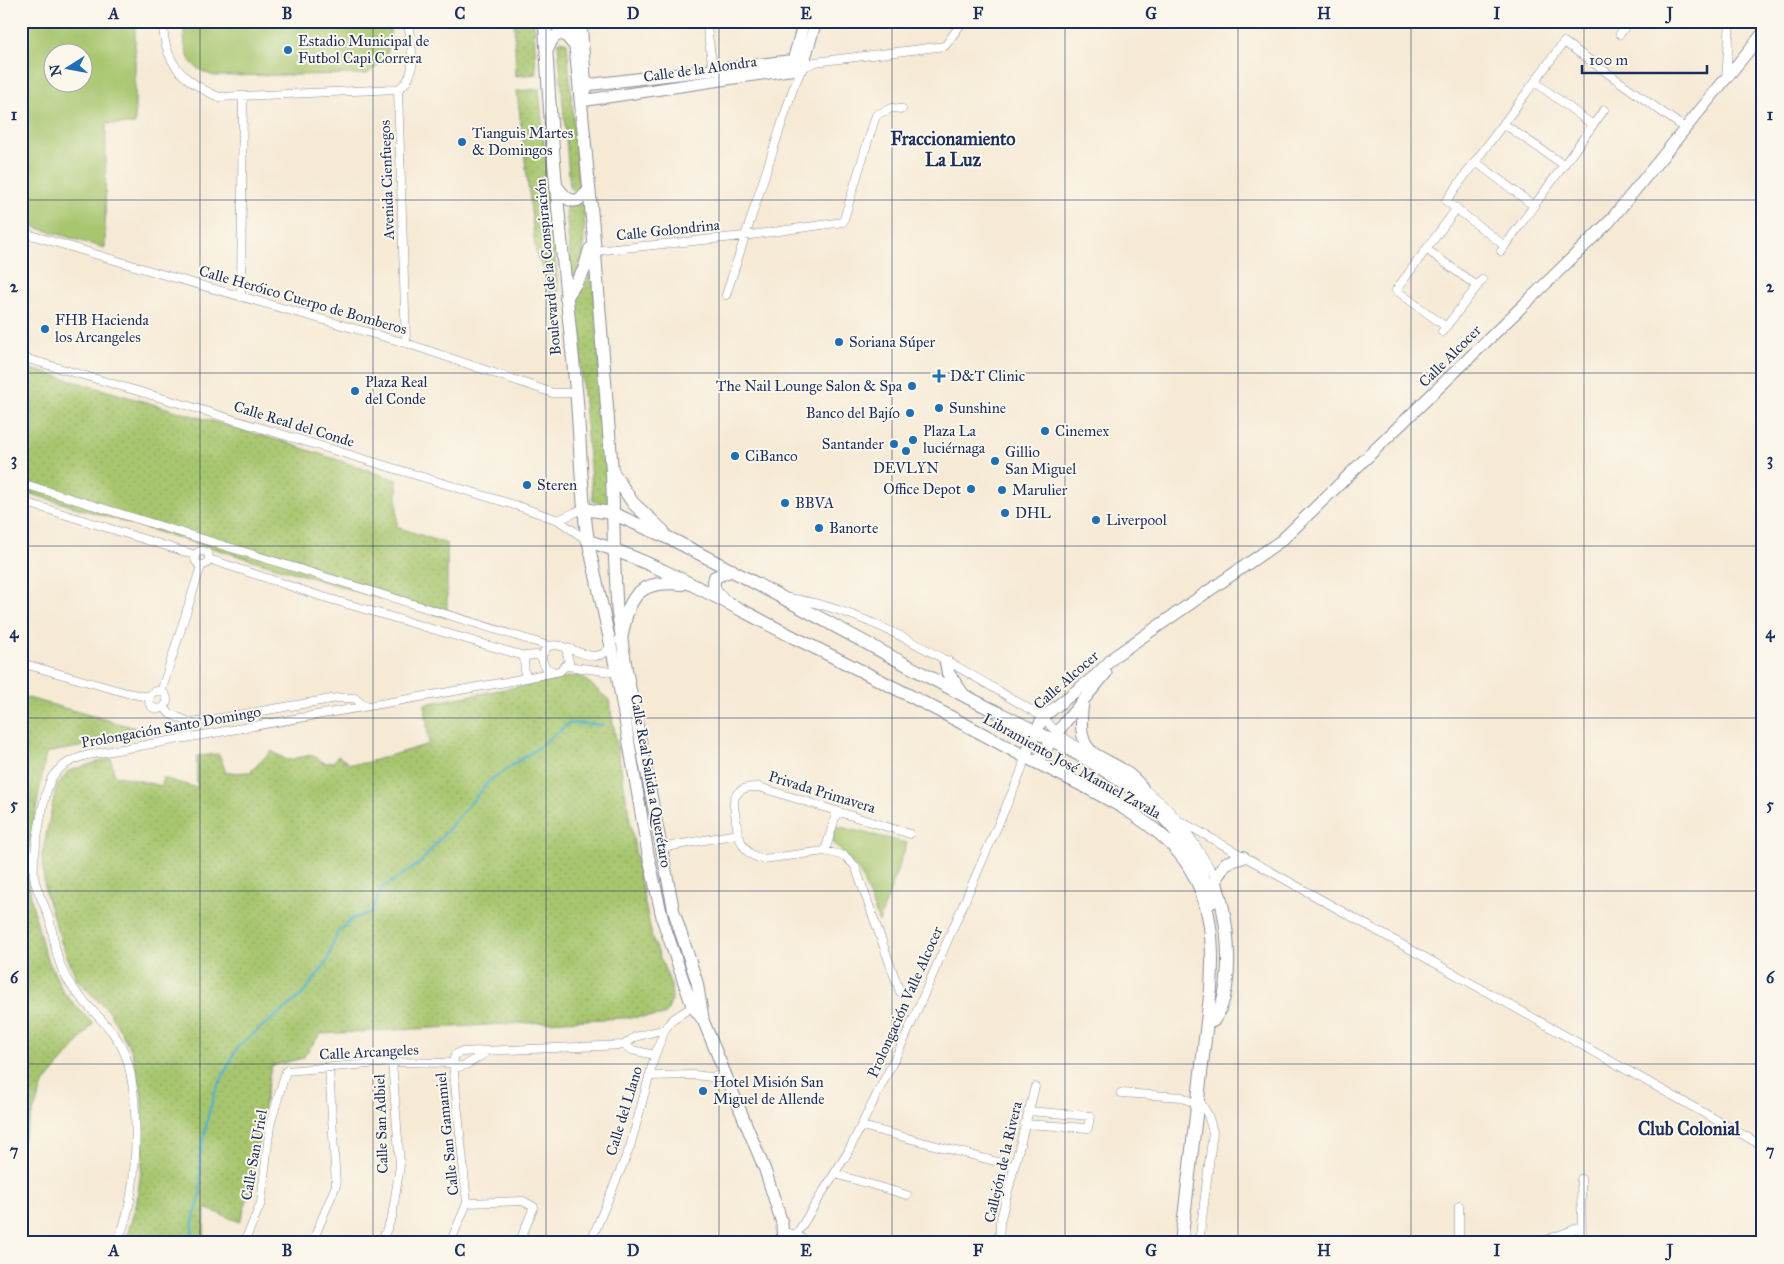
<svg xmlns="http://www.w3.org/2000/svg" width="1784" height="1264" font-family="'IM FELL Great Primer',serif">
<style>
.grass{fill:url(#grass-dots);stroke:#617a66}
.park{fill:#a7c66e;stroke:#617a66;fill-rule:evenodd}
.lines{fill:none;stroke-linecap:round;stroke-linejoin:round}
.stream{stroke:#48afc7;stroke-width:2.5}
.street-casing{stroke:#888c9a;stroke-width:9}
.secondary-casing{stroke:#888c9a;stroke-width:13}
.primary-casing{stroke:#888c9a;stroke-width:14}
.street{stroke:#fff;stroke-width:8}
.secondary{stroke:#fff;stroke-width:11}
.primary{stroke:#fff;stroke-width:12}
.grid{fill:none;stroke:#1b2f5e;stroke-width:1;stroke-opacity:0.55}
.poi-dot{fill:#1f6fb2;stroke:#fbf7ec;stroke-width:2}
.labels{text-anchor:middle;stroke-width:4;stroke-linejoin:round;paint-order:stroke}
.poi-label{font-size:15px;fill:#1b2f5e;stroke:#fbf7ec;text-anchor:start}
.street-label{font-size:15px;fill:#1b2f5e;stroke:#fbf7ec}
.quarter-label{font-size:18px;font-weight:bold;fill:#1b2f5e;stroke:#fbf7ec}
.neatline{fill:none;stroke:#1b2f5e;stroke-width:2}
.grid-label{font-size:16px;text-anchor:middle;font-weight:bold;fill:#1b2f5e}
</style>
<defs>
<pattern id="grass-dots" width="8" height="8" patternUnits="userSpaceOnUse" patternTransform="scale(1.25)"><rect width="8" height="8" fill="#a7c66e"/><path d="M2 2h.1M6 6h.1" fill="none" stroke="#8faa62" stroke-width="1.8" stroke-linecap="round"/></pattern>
</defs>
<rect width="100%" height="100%" fill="#fbf7ec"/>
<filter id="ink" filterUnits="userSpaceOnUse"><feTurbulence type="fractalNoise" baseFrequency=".02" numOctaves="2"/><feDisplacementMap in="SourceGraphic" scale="10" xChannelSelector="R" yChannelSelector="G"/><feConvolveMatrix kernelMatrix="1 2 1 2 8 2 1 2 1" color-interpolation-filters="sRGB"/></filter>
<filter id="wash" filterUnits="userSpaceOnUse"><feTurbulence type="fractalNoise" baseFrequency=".0096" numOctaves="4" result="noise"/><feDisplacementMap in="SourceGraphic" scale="20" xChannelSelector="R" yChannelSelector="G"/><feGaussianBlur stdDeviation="1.12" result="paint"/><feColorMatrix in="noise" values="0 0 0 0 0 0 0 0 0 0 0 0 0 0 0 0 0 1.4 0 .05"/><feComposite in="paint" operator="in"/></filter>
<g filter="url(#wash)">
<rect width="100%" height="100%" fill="#f6ead5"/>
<path class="grass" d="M514,21H534L536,74L516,76Z
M561,40L567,43L579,188L576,191L570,188L558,43Z
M539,89L558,291L556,299H551L545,271L537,258L535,246L517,91Z
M585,200L583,257L573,283L565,201Z
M593,267L608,504L593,501L574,294L586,284Z
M21,366L284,442L397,480V527L447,544V618L21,491Z
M580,675L609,700L641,884L652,937L671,985L672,1000L666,1014L660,1016L320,1034L303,1058L271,1066L249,1194L240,1222L205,1208L204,1243H125L137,1201L143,1156L142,1094L131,1049L109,1012L77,980L61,942L45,891L42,855L56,788L68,771L111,758L114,775L162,786L163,778L197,788V756L219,754L226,773L250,772L271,751L287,760L312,755L325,763L333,762L338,756L350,764L365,763L429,744L425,704Z
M21,696L154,733L46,753L26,866L31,899L44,951L63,992L93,1024L43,1085L21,1145Z"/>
<path class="park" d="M21,21H135V124H106L105,248L21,223ZM82,52V82H52V52Z
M184,21H390C390,49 391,57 367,74L214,76C184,67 184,49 184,21Z
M836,826L907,843L879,922L860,872L832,841Z"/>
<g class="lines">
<path class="stream" d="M191,1243L193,1221L201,1193L200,1157L208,1116L215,1092L238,1046L301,996L327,962L337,933L353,918L371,913L382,888L419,864L489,781L542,745L569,723L603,725"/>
</g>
</g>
<g filter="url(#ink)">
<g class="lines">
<g class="street-casing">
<path id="street" d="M163,21C163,62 183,82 219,97L398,89
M706,21L713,69
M1620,34L1629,21
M1726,79L1730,21
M1535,82L1593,125
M1504,124L1564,165
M1476,162L1534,206
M21,232L168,276L406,343L553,393H576
M1505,246L1446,201L1564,42L1686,129
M1426,249L1477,286
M594,251L744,236L843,222L876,115L892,108L902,109
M1501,251L1604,110
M726,295L793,89L802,68L815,62L945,46L963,21
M241,297L243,97
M1446,327L1396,290L1457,208
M1442,332L1482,280
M406,343L398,89C421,76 410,43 408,21
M21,357L182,404L521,507L558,520L588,541
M21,483L549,646C569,640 596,672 611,645
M21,501L195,555
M558,520L583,509
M195 558a7 7 0 1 1 14 0a7 7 0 1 1-14 0Z
M209,559L320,596L524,656L536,655L542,657
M789,598C874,610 968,674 1043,717L1057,733L1086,752
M549,646C538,655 541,669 555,672
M524,656L525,678
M21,663L127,693L150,697
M567,666L619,673
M149 700a9 9 0 1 1 18 0a9 9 0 1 1-18 0Z
M161,692L201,566
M164,707L170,714L192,723L337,698H355L365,707
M1138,785C1175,807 1194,842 1216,878
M1182,822L1763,1146
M661,848L737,834
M825,851L837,811
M900,992L855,866L845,856L825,851L763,859C740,855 737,832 735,813C734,808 733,801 735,797C740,787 750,787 759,787L910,834
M624,1045L632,1050L655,1055
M650,1076L694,1075L711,1077L725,1075
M1121,1093L1182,1097L1197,1105
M1024,1124L1088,1128L1090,1116L1028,1111
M862,1126L1013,1166
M835,1174L907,1195
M1581,1179L1582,1243
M467,1203L523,1201L534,1207L519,1243
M783,1232L796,1235L810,1243
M796,1235L848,1152L905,1038L1021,772L1025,756
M116,1243C139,1204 141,1099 126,1057C115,1025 84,1008 67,979C56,961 55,942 50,922C46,905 36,892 34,876C32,860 44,788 53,776C62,764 73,759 88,755L506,682L560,671L569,662L566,649
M244,1243L261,1203L270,1125L286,1071L392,1062L453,1063L458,1067L466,1065L487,1052
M312,1243L336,1185L329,1067
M381,1243L392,1217L400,1165L392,1062
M450,1243L467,1203L453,1063L455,1055L460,1052L624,1045L635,1037L665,1029
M590,1243L630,1147L655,1055L665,1029L673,1019L695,1005
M999,1243L1000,1222L1035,1087
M1199,1243L1213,1132L1208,1115L1201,1103
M1459,1243V1206
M1538,1243L1581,1227"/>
</g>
<g class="secondary-casing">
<path id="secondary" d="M581,21L586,90
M792,65L804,21
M586,85L805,59
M587,100L802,68L816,21
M588,541L617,674L648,854L663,921L692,1006L703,1020L765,1170L782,1223L783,1243
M614,548L617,610L627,672L674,912L697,982L703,1018
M1083,702C1073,770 1109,747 1142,787
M1025,756L1043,717L1096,675L1115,656L1282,540L1609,222L1763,33
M1037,761L1066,721L1106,673"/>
</g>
<g class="primary-casing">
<path id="primary" d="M545,21C550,145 564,267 576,390C581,440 580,491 588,541C657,562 730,605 795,638C871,675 946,714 1020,754C1072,781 1153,814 1186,862C1212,900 1214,944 1211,988L1181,1243
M573,21L593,228L612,471L614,548
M547,50C551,41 553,33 565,34L575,46
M557,187C568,203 577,206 589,190
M566,298L584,270L590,249
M612,471L633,503L663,531
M583,509L612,513L673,540C771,590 866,644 963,695C1025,727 1102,760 1154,808C1182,834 1202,865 1212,902
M723,600C715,592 712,588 715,577L732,570
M621,640C628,599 636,579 682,584
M946,662L948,673L962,693
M1213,1021C1234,993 1229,937 1222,904C1220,895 1216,888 1216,878L1226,863L1243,857"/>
</g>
<use href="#street" class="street"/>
<use href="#secondary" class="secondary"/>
<use href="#primary" class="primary"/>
</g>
</g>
<path class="grid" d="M200,21V1243M373,21V1243M546,21V1243M719,21V1243M892,21V1243M1065,21V1243M1238,21V1243M1411,21V1243M1584,21V1243M21,200H1763M21,373H1763M21,546H1763M21,718H1763M21,891H1763M21,1064H1763"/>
<g class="poi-dot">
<circle cx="288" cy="50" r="5"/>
<circle cx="462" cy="142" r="5"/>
<circle cx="45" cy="329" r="5"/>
<circle cx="839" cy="342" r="5"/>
<path d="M936.5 368.5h5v5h5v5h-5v5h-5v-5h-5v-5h5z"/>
<circle cx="912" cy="386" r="5"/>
<circle cx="355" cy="391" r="5"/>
<circle cx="939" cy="408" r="5"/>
<circle cx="910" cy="413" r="5"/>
<circle cx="1045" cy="431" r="5"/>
<circle cx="913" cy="440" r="5"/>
<circle cx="894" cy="444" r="5"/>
<circle cx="906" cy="451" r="5"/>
<circle cx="735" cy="456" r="5"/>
<circle cx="995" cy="461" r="5"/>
<circle cx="527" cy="485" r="5"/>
<circle cx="971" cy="489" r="5"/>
<circle cx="1002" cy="490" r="5"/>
<circle cx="785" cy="503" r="5"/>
<circle cx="1005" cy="513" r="5"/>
<circle cx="1096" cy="520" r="5"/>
<circle cx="819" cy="528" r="5"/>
<circle cx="703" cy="1091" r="5"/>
</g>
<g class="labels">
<g class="poi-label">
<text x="298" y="46">Estadio Municipal de<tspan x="298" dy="17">Futbol Capi Correra</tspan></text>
<text x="472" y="138">Tianguis Martes<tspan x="472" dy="17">&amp; Domingos</tspan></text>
<text x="55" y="325">FHB Hacienda<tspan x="55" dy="17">los Arcangeles</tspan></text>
<text x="849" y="347">Soriana Súper</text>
<text x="950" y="381">D&amp;T Clinic</text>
<text x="365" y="387">Plaza Real<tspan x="365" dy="17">del Conde</tspan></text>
<text x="902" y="391" text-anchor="end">The Nail Lounge Salon &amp; Spa</text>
<text x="949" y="413">Sunshine</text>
<text x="900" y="418" text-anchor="end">Banco del Bajío</text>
<text x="923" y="436">Plaza La<tspan x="923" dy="17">luciérnaga</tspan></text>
<text x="1055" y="436">Cinemex</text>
<text x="884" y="449" text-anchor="end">Santander</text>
<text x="1005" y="457">Gillio<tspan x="1005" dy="17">San Miguel</tspan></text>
<text x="745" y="461">CiBanco</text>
<text x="906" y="473" text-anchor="middle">DEVLYN</text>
<text x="537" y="490">Steren</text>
<text x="961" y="494" text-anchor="end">Office Depot</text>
<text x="1012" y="495">Marulier</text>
<text x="795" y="508">BBVA</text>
<text x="1015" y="518">DHL</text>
<text x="1106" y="525">Liverpool</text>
<text x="829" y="533">Banorte</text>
<text x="713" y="1087">Hotel Misión San<tspan x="713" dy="17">Miguel de Allende</tspan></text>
</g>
<g class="street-label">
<text transform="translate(700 69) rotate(-8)" y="5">Calle de la Alondra</text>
<text transform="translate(387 180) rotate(-92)" y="5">Avenida Cienfuegos</text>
<text transform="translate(668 230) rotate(-6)" y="5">Calle Golondrina</text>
<text transform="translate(548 267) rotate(-95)" y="5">Boulevard de la Conspiración</text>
<text transform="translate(303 300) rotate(16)" y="5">Calle Heróico Cuerpo de Bomberos</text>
<text transform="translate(1450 356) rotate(-45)" y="5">Calle Alcocer</text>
<text transform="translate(294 424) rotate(17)" y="5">Calle Real del Conde</text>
<text transform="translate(1066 680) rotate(-41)" y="5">Calle Alcocer</text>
<text transform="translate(171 727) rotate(-10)" y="5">Prolongación Santo Domingo</text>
<text transform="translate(1072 766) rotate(29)" y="5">Libramiento José Manuel Zavala</text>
<text transform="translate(651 781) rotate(80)" y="5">Calle Real Salida a Querétaro</text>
<text transform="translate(822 792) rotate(17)" y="5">Privada Primavera</text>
<text transform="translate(905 1002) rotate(-66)" y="5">Prolongación Valle Alcocer</text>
<text transform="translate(369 1052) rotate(-3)" y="5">Calle Arcangeles</text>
<text transform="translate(624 1111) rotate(-73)" y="5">Calle del Llano</text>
<text transform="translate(381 1124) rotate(-92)" y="5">Calle San Adbiel</text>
<text transform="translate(447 1134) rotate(-96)" y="5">Calle San Gamamiel</text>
<text transform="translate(254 1155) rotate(-80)" y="5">Calle San Uriel</text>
<text transform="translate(1003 1162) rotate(-77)" y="5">Callejón de la Rivera</text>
</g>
<g class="quarter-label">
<text x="953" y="145">Fraccionamiento<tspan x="953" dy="21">La Luz</tspan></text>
<text x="1689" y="1135">Club Colonial</text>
</g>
</g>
<rect width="1784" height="1264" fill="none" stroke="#fbf7ec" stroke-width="55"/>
<g transform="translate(68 68) rotate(259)"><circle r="24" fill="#fbf7ec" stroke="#a1a7b3"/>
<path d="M0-4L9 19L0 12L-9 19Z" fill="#1f6fb2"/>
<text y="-8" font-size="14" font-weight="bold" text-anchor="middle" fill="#1b2f5e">N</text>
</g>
<path d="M1582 65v8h125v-8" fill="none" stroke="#1b2f5e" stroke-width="2.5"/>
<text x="1589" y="65" font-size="15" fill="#1b2f5e" stroke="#fbf7ec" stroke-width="4" paint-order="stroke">100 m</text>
<rect x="28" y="28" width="1728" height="1208" class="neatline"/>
<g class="grid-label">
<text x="114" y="19">A</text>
<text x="287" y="19">B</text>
<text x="460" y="19">C</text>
<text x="633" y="19">D</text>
<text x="806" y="19">E</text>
<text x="978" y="19">F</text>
<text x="1151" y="19">G</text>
<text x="1324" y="19">H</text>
<text x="1497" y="19">I</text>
<text x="1670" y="19">J</text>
<text x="14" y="120">1</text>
<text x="1770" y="120">1</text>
<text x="14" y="292">2</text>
<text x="1770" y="292">2</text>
<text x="14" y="465">3</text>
<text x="1770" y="465">3</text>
<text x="14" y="638">4</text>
<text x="1770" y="638">4</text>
<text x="14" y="810">5</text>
<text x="1770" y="810">5</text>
<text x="14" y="983">6</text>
<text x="1770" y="983">6</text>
<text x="14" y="1156">7</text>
<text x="1770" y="1156">7</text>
<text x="114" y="1256">A</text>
<text x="287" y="1256">B</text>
<text x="460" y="1256">C</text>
<text x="633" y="1256">D</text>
<text x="806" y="1256">E</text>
<text x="978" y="1256">F</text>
<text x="1151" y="1256">G</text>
<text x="1324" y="1256">H</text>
<text x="1497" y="1256">I</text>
<text x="1670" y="1256">J</text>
</g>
</svg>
